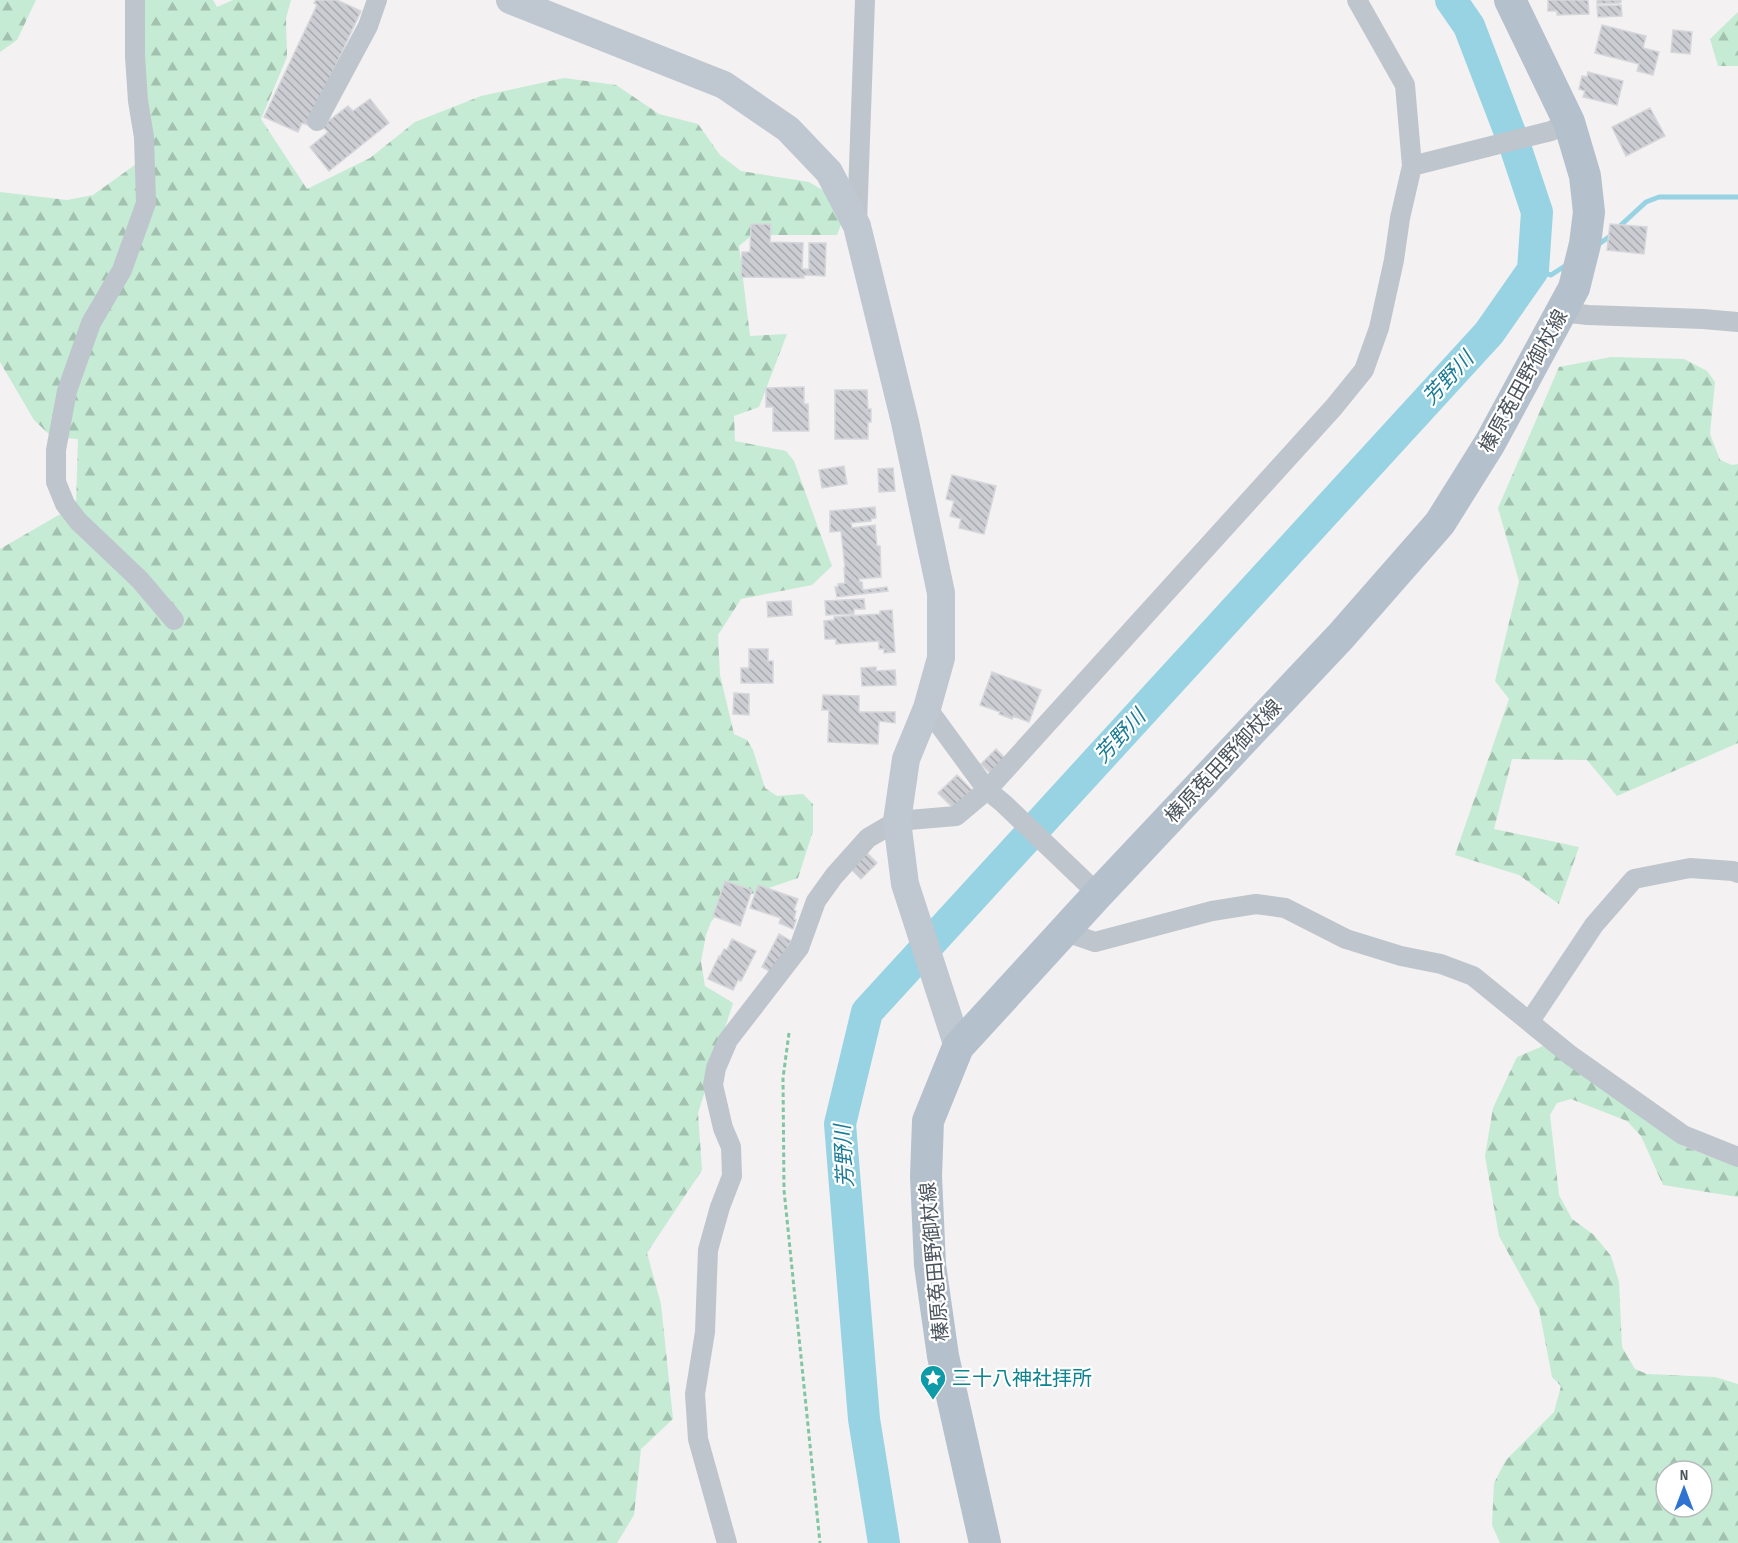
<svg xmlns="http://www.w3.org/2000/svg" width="1738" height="1543" font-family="'Sofia Sans Condensed','Noto Sans JP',sans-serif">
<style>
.forest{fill:url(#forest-firs);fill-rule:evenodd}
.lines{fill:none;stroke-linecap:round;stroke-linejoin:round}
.stream{stroke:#97d3e3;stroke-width:5}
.river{stroke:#97d3e3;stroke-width:32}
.building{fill:url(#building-back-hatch);stroke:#d6d7db;stroke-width:1.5}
.path{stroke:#81c5a4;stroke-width:3;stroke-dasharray:4.5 3;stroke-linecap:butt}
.street{stroke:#bec5cc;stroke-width:20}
.secondary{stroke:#bfc7d0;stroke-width:28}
.primary{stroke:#b4c0cc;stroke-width:32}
.labels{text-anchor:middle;stroke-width:4.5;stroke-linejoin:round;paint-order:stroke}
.street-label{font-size:20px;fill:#4b545c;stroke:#fff}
.culture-label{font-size:20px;fill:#0d838f;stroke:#fff;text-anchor:start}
.water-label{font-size:21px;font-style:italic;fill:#1c7c96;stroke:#fff}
</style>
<defs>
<pattern id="forest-firs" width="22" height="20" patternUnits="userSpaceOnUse" patternTransform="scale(1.5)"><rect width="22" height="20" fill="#c5ebd4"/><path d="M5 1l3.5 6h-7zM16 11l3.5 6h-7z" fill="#a2c1af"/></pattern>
<pattern id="building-back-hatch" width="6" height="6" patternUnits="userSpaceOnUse" patternTransform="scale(1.5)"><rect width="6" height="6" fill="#cbcdd3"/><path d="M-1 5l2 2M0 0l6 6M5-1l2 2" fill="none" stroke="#a7a9ae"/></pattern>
</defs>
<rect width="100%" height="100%" fill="#f3f1f1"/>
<path class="forest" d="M0,0H36L17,40L0,52Z
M141,0H213L217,7L233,0H291L286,18L287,57L261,119L307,189L370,158L415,122L481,96L564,78L616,85L659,114L698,124L720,155L741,171L809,182L833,196L842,222L837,235H763L750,237L739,246L750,336L787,334L759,407L734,416L735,441L786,451L794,461L832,566L812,585L741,599L718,635L720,675L734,734L747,740L753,750L765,788L777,796L803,794L813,804V831L798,878L728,902L711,922L706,935L701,962L705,986L733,1003L698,1113L702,1170L647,1253L661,1304L673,1419L641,1449L634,1515L617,1543H0V549L76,505L78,439L52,437L34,420L0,362V192L67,200L93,195L146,157L131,29Z
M1738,12V66H1718L1710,39Z
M1611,357L1684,359L1707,371L1715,382L1710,434L1720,460L1732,465L1738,464V743L1617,796L1587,760L1512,759L1494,829L1579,847L1559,904L1519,875L1455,855L1509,699L1495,681L1519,581L1498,508L1559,367Z
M1543,1046L1683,1146L1738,1167V1197L1663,1185L1641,1136L1627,1121L1571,1099L1557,1103L1550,1115L1559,1195L1572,1219L1594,1235L1611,1256L1619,1282L1622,1347L1635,1369L1647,1374L1715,1377L1738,1384V1543H1500L1492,1525L1494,1483L1506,1460L1554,1412L1561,1386L1552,1377L1539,1309L1499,1236L1485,1156L1493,1108L1517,1057ZM1666,1471H1702V1507H1666Z"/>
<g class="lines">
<path class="stream" d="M1596,246L1619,230L1621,225L1646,202L1659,197H1738
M1533,270L1551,275L1568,264"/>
<path class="river" d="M884,1543L864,1419L840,1124L867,1012L1489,333L1533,270L1537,212L1514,143L1469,26L1451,0"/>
</g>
<path class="building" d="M316,0H337L361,11L308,125L302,123L298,132L264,117L317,5L314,3Z
M1548,0H1588L1589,14L1557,15V11H1548Z
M1597,0H1621V2L1619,3L1597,4Z
M1621,5L1622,16L1598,17L1597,6Z
M1602,25L1646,36L1643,48L1659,52L1653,75L1637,71L1639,64L1595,53Z
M1673,30L1692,32L1690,54L1671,52Z
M1588,72L1623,81L1617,105L1583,97L1585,91L1579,89L1582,76L1587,77Z
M370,99L389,123L329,171L310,147L328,132L322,126L348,106L353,111Z
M1650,108L1665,136L1626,156L1612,127Z
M751,224H771L770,242L803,243L802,269H809V243H826L825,276L804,275V278L741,277L742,252H750Z
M1610,224L1647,227L1644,254L1607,250Z
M804,387V404H808L809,431H773V407H766V388Z
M835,390H867L868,409H871V422H868V439H835Z
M844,466L847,484L822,488L819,470Z
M893,468L895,491L879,492L878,469Z
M952,475L996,486L984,534L959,528L961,519L950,516L954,501L946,499Z
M875,507L876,518L871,519V521L851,523L852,528L875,525L877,546H880L881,577L859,579L860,582H862L863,590L887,587L888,591L837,597L835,587H838V584L845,583L844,568H845L841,531L830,532V511Z
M864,599L865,609H854V614L826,615L825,601Z
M791,601L792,615L768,617L767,602Z
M892,610L895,652L884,653V649H879V641L836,644V639H825L824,621L834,620V617L880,614V611Z
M749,649H768V661H773V683H741V668H749Z
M876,667V671L895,670L896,685L862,686L861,668Z
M992,672L1041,690L1029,722L1013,716L1012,719L999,714L1000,712L980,705Z
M734,693L749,694V715L733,714Z
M823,695L859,696V712H895V723L879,721L878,744L828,742L829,710H822Z
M996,749L1005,758L990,773L981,764Z
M957,775L972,790L953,808L938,793Z
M867,853L877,863L861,879L851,869Z
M725,881L752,890L740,926L713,916Z
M758,885L798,899L794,910L796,911L794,919L796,920L793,929L779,923L781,918L750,908Z
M779,934L791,941L774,974L762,967Z
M732,939L756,951L741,981L738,980L733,990L708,979L719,956L720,957L724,949L727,950Z"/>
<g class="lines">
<path class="path" d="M789,1033L783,1078L784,1190L820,1543"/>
<path class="street" d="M135,0V56L138,101L144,137L146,203L122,270L91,323L67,391L56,450V482L65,504L78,521L140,580L174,620
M317,121L368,26L377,0
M1412,166L1551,131L1569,122
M857,222L865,0
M1560,312L1588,315L1703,319L1738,322
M927,708L987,790L1003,803L1098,894
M1063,931L1095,942L1212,911L1256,904L1285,908L1346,939L1401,956L1441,964L1473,976L1570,1055L1683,1135L1738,1157
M1530,1021L1594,925L1634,879L1690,868L1733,871L1738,873
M727,1543L698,1439L695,1394L705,1332L708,1250L720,1207L732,1176L731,1147L723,1128L713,1085L716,1068L728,1040L799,948L816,901L834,876L868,838L897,821L956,816L987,790L1334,407L1364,370L1379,328L1394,260L1400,218L1412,166L1405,85L1357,0"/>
<path class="secondary" d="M510,0L724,85L788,129L829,172L857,226L905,422L941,593V658L927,708L906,759L897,821L905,884L958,1047"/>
<path class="primary" d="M985,1543L943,1356L930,1265L926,1176L928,1121L958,1047L1098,894L1341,636L1440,523L1490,443L1574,288L1585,244L1589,212L1585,176L1569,122L1510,0"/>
</g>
<defs>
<g id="sight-pin" transform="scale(1.35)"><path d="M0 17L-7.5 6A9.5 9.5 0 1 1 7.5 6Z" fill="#0f9aa8" stroke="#fff"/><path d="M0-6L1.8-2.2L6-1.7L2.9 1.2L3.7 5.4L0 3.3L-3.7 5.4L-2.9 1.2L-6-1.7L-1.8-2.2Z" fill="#fff"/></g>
</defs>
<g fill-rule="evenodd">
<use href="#sight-pin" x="933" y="1378"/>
</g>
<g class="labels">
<g class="street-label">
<text transform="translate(1523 381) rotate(-61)" y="7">榛原菟田野御杖線</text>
<text transform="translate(1223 761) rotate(-47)" y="7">榛原菟田野御杖線</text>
<text transform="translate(934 1262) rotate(-95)" y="7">榛原菟田野御杖線</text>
</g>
<g class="culture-label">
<text x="952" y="1385">三十八神社拝所</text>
</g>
<g class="water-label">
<text transform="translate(1448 378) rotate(-47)" y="7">芳野川</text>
<text transform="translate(1120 736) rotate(-47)" y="7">芳野川</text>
<text transform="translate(844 1156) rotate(-93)" y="7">芳野川</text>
</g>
</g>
<g transform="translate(1684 1489)"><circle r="28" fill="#ffffff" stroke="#b7bbbe" stroke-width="1.5"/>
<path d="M0-4.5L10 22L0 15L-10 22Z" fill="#2e74d0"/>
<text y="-9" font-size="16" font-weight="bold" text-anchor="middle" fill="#4b545c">N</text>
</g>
</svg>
